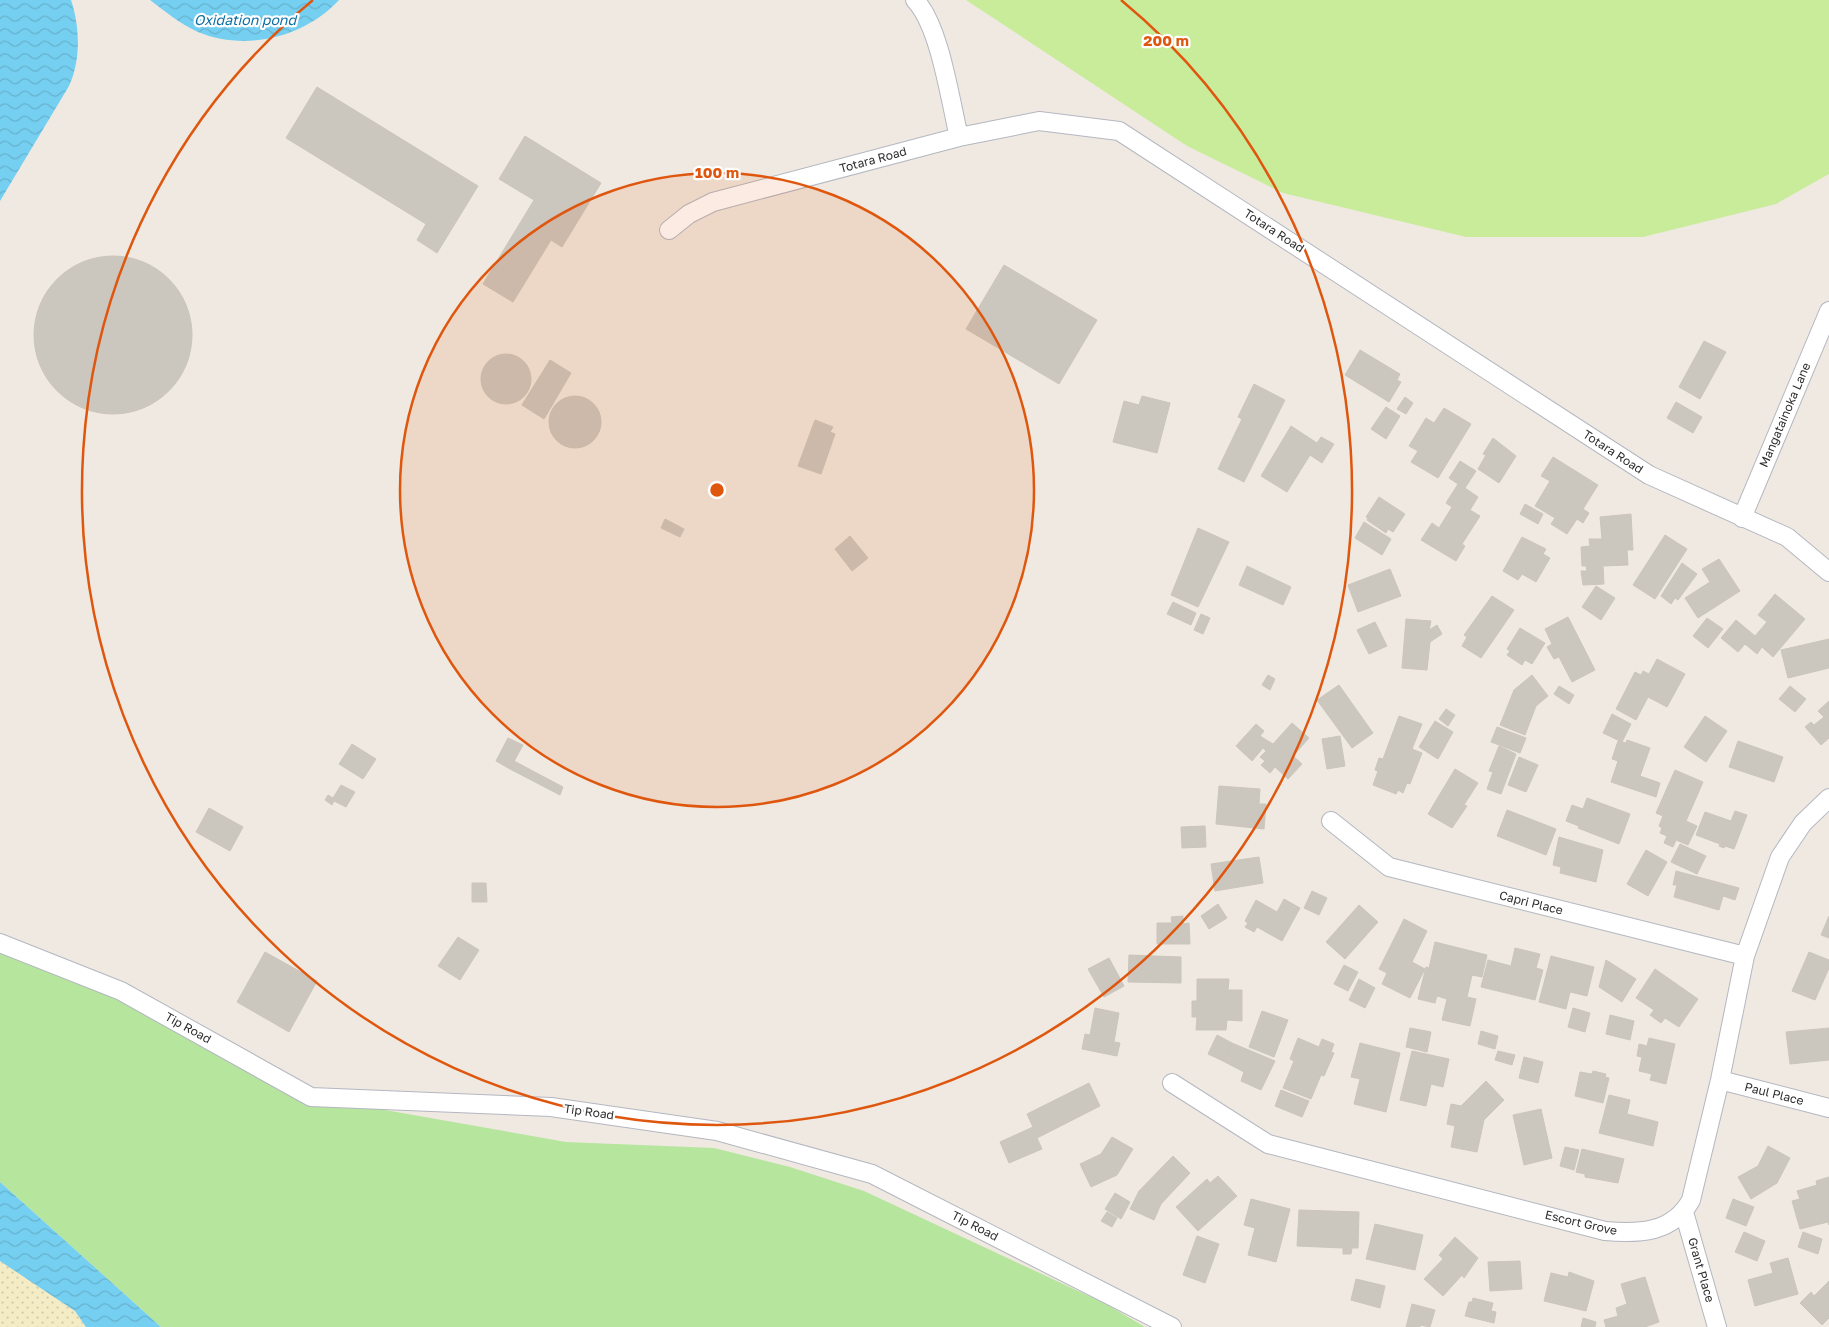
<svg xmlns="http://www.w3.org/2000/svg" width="1829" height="1327" font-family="'Golos Text',sans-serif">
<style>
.sand{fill:url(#sand-dots)}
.park{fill:#b6e59e}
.pitch{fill:#c9ec9a}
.water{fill:url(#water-waves)}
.building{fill:#cbc7bf;stroke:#cbc5ba}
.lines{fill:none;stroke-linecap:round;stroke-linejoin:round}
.minor-casing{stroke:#b4b7c1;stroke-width:20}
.minor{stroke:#fff;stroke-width:18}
.ring{fill:none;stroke:#df570e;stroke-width:2.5}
.labels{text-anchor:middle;stroke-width:4.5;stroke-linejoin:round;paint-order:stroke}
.street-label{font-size:12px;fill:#2e2e2e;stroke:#fff}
.water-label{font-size:14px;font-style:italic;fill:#0d6fa3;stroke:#fff}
.centre{fill:#df570e;stroke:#fff;stroke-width:2.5}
.ring-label{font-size:15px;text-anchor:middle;font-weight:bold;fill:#df570e;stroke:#fff;stroke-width:4.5;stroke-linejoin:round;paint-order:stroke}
</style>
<defs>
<pattern id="sand-dots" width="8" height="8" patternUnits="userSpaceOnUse" patternTransform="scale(1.25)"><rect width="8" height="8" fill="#f3ecc5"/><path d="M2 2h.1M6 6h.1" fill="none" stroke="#d1cbaa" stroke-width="1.8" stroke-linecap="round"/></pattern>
<pattern id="water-waves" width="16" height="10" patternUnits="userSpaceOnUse" patternTransform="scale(1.25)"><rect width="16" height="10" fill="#75cff0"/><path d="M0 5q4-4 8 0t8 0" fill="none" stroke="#66b2ce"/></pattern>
</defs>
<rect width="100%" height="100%" fill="#efe9e1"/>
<path class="sand" d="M0,1261L75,1311L86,1327H0Z"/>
<path class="park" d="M0,943L121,991L311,1097L566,1142L714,1148L790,1167L864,1191L1106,1304L1145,1327H161L0,1182Z"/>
<path class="pitch" d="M966,0H1829V174L1776,204L1643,237H1466L1283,193L1187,146Z"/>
<path class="water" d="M0,0H71C80,27 81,60 69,86L0,201Z
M150,0H339C305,37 246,52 198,32C180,24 166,12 150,0Z
M0,1182L161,1327H86L75,1311L0,1261Z"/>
<path class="building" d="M317,87L478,186L437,253L417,240L426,224L286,138Z
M525,136L601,183L562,247L551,240L513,302L483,284L534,200L499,179Z
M34 335a79 79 0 1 1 158 0a79 79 0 1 1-158 0Z
M1004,265L1097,320L1059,384L966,329Z
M1704,341L1726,352L1700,399L1679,387Z
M1360,350L1400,374L1397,380L1401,382L1389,402L1345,375Z
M481 379a25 25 0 1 1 50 0a25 25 0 1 1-50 0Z
M550,360L571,373L544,419L522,405Z
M1254,384L1285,400L1244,482L1218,469L1242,419L1238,417Z
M1142,396L1170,403L1157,453L1113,442L1124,401L1139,405Z
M549 422a26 26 0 1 1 52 0a26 26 0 1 1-52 0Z
M1405,397L1413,403L1406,414L1397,409Z
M1676,402L1702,417L1693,433L1667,418Z
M1386,407L1400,416L1386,439L1371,429Z
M1444,408L1471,424L1438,478L1411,462L1418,451L1409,446L1426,418L1434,423Z
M815,420L833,427L830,432L835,434L821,474L798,466Z
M1291,426L1317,443L1321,437L1334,444L1322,463L1310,455L1287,492L1261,476Z
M1493,438L1516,456L1499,483L1478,469L1486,455L1483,454Z
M1553,457L1598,485L1583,509L1589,513L1583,523L1577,519L1567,534L1551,524L1555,518L1535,506L1550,481L1541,476Z
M1460,461L1476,471L1465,488L1478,497L1470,510L1480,516L1462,544L1465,546L1456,561L1421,540L1432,523L1439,528L1452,507L1446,503L1458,484L1449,478Z
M1379,497L1405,514L1393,532L1388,529L1386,533L1367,520L1368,518L1366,517Z
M1525,504L1543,514L1538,524L1520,514Z
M1631,514L1633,550H1627L1628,565L1603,566L1604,584L1583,585L1581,571H1587L1586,566H1582L1581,547L1590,546L1589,539H1602L1600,517Z
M665,519L684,529L680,537L661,528Z
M1364,522L1391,539L1382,555L1355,538Z
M1198,528L1229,542L1198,607L1171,595Z
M1665,535L1687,549L1655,599L1633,585Z
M850,536L868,558L852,571L835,549Z
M1522,537L1546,549L1543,554L1550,558L1536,582L1522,574L1518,580L1503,571Z
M1719,559L1740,591L1698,618L1685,598L1710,582L1702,569Z
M1682,563L1697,574L1678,600L1675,598L1671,604L1661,596Z
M1247,566L1291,587L1283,605L1239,585Z
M1390,569L1401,596L1358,612L1348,585Z
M1596,586L1615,598L1601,620L1582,607Z
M1775,594L1805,619L1773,657L1762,647L1757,654L1745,644L1738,652L1721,638L1736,620L1755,636L1767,622L1758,615Z
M1492,596L1514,610L1481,658L1462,646L1467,637L1464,635Z
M1173,602L1196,613L1191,625L1167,614Z
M1201,614L1210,618L1203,634L1194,630Z
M1568,617L1595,670L1572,682L1559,657L1554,659L1547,647L1552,644L1545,629Z
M1707,618L1723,629L1708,648L1693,636Z
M1406,619L1431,621L1429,630L1437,625L1442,634L1430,642L1427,670L1402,668Z
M1375,622L1387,646L1369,654L1357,630Z
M1520,628L1545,643L1532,664L1525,660L1522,665L1507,655L1510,651L1507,649Z
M1829,639V668L1788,678L1781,650Z
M1657,659L1685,674L1667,707L1648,697L1636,720L1616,709L1635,672L1641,675L1643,671L1649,674Z
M1268,675L1275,679L1270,690L1262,685Z
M1532,675L1548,696L1536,706L1525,735L1500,725L1514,690Z
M1339,685L1373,733L1352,748L1317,700Z
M1559,686L1574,695L1569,704L1554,694Z
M1790,686L1806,699L1795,712L1779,699Z
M1829,701V738L1821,745L1805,727L1811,722L1814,725L1824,717L1818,711Z
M1446,709L1455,715L1448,726L1439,719Z
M1612,714L1631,724L1622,742L1603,733Z
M1399,716L1422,724L1412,749L1422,753L1410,784L1407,783L1403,793L1398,790L1396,794L1373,785L1378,771L1375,770L1379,758L1383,759Z
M1705,716L1727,731L1706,762L1684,747Z
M1435,721L1453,732L1438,759L1419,747Z
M1292,723L1309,738L1293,756L1302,764L1288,779L1275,767L1270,773L1261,765L1265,761L1260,757L1266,751L1263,748L1252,761L1236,746L1256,724L1264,731L1260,736L1273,744Z
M1497,727L1526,738L1520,753L1491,742Z
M1340,736L1345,766L1327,769L1322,739Z
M508,738L523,745L510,769L496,761Z
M1627,740L1650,748L1640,776L1660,783L1656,797L1611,782L1618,761L1612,759L1618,741L1626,743Z
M1738,741L1783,757L1774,782L1729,767Z
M352,744L376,759L363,779L339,764Z
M1499,746L1516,754L1501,794L1487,789L1493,772L1489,771Z
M1519,757L1538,765L1526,792L1508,785Z
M514,761L563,787L560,795L510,769Z
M1455,769L1478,783L1464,805L1467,806L1452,828L1428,814Z
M1675,770L1703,782L1686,821L1697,826L1688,845L1676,840L1673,847L1664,843L1667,836L1660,833L1662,828L1659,826L1663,816L1656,813Z
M341,785L355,792L346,807L334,801L332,805L325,800L328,795L333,798Z
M1219,786L1260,789L1259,804H1266L1264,829L1216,824Z
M1587,798L1630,814L1619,844L1578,828L1579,826L1566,821L1572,805L1583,809Z
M209,808L243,827L230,851L196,832Z
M1507,810L1556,829L1546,855L1497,836Z
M1735,811L1747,815L1734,849L1725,846L1724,848L1719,846L1720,844L1696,835L1705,812L1731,821Z
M1205,826L1206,847L1182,848L1181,827Z
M1559,837L1603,850L1596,882L1560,873L1561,867L1553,865Z
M1680,844L1706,856L1697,874L1671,862Z
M1646,850L1667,862L1648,896L1627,884Z
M1259,857L1263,883L1215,891L1211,864Z
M1676,871L1739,888L1735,900L1723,896L1719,910L1674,897L1677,885H1673Z
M472,883H486L487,902H472Z
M1312,891L1327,898L1319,915L1304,908Z
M1284,899L1300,908L1282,941L1257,927L1254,932L1245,927L1248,923L1245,921L1256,900L1277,912Z
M1218,904L1227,918L1209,929L1201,916Z
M1359,905L1378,922L1345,959L1326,942Z
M1183,916V924L1189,923L1190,944H1157V923H1172L1171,917Z
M1829,916V938L1821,935Z
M1404,919L1427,931L1412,962L1425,969L1410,998L1382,984L1387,973L1379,969Z
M458,937L479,950L460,980L438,966Z
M1435,942L1487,955L1482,977L1472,975L1467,997L1476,999L1470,1026L1442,1020L1447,999L1437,996L1435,1003L1418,999L1426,967L1429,968Z
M1515,948L1540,954L1536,968L1543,970L1535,1000L1481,987L1488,960L1511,966Z
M265,952L317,981L289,1032L237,1002Z
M1809,952L1829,960V968L1815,1000L1792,991Z
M1129,955L1181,957V983L1128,982Z
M1551,956L1594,967L1587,996L1570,992L1566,1009L1539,1002Z
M1109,958L1124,986L1104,997L1088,969Z
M1606,960L1636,979L1622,1002L1599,987Z
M1344,965L1358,972L1348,991L1334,984Z
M1655,969L1698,999L1679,1027L1665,1018L1661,1023L1650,1015L1654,1010L1636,998Z
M1197,979H1229L1228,990H1242V1021L1227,1020L1226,1030H1196L1197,1017H1192V1001H1197Z
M1359,979L1375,988L1365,1008L1349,1000Z
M1095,1008L1119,1013L1114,1042L1120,1043L1117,1056L1082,1049L1085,1034L1090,1035Z
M1573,1008L1590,1013L1585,1032L1568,1027Z
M1262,1011L1288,1020L1274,1057L1249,1047Z
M1610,1015L1634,1021L1630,1040L1606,1034Z
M1410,1028L1431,1032L1427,1052L1406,1047Z
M1829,1028V1060L1790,1064L1786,1032Z
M1481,1031L1498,1036L1495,1049L1478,1044Z
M1217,1035L1232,1043L1223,1061L1208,1054Z
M1298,1038L1319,1047L1322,1039L1334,1044L1331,1052L1334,1053L1324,1076L1321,1075L1311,1099L1283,1088L1294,1061L1290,1059Z
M1649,1038L1675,1044L1666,1084L1650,1080L1652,1074L1639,1071L1642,1057L1637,1056L1639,1044L1647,1046Z
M1232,1043L1275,1061L1261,1090L1241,1081L1244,1072L1223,1061Z
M1360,1043L1400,1053L1386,1112L1354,1104L1360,1079L1351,1077Z
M1412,1051L1449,1059L1443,1087L1431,1084L1426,1106L1400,1100Z
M1498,1051L1515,1055L1512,1065L1495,1060Z
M1524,1057L1543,1062L1538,1083L1519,1078Z
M1593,1071L1606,1074L1605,1077L1609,1078L1603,1103L1575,1096L1580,1072L1592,1074Z
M1486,1081L1504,1100L1484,1120L1477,1152L1451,1147L1455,1126L1447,1124L1451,1104L1461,1106Z
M1089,1083L1100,1106L1037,1138L1042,1149L1009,1163L1000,1142L1033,1127L1027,1114Z
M1281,1090L1309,1101L1302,1117L1275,1106Z
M1609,1095L1630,1100L1627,1114L1658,1122L1653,1146L1599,1133Z
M1541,1109L1552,1158L1524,1165L1513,1115Z
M1112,1137L1133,1149L1117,1175L1091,1187L1080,1164L1101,1154Z
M1768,1146L1790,1158L1777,1183L1751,1199L1738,1177L1758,1166Z
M1565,1147L1579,1150L1574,1170L1560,1166Z
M1582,1149L1624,1159L1618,1183L1585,1177V1174L1576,1172Z
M1173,1156L1190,1173L1161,1204L1154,1220L1130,1209L1139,1191Z
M1218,1176L1237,1196L1198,1231L1176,1207L1207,1179L1210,1183Z
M1829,1177V1225L1828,1222L1800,1229L1792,1201L1800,1199L1797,1191L1817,1185L1816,1181Z
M1115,1193L1130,1202L1121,1219L1105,1209Z
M1251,1199L1290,1209L1276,1262L1248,1255L1255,1228L1244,1225Z
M1733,1199L1754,1207L1746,1226L1726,1218Z
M1299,1210L1359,1212L1358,1248H1352L1351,1254H1343V1248L1297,1246Z
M1107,1212L1117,1218L1112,1227L1101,1221Z
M1375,1224L1423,1235L1415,1270L1366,1259Z
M1744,1232L1765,1241L1757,1261L1735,1252Z
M1803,1232L1822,1239L1818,1254L1798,1247Z
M1197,1236L1219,1244L1205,1283L1183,1275Z
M1455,1237L1478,1258L1464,1278L1462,1275L1443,1296L1424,1279L1443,1259L1439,1255Z
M1788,1258L1798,1294L1755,1306L1748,1280L1773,1273L1770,1263Z
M1520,1261L1522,1289L1490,1291L1488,1262Z
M1569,1272L1594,1281L1586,1311L1544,1301L1551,1273L1568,1277Z
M1645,1277L1659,1322L1645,1327H1606L1604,1320L1618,1316L1616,1308L1627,1304L1621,1284Z
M1356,1279L1385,1286L1380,1308L1351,1300Z
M1829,1281V1318L1822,1325L1800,1303L1811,1292L1814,1296Z
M1473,1298L1493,1303L1491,1311L1496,1312L1494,1323L1465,1316L1469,1302H1472Z
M1412,1304L1435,1310L1430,1327L1420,1325V1327H1406Z
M1583,1318L1596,1322L1595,1327H1581Z"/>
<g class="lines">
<g class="minor-casing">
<path id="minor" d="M915,0C940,26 950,100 959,137
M669,230L689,214L713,202L959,137L1039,121L1119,131L1649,475L1787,537L1829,572
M1742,518L1829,311
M1331,821L1389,867L1745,956
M0,943L121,991L311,1097L551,1107L717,1131L872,1174L1172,1327
M1720,1080L1829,1108
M1172,1083L1268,1144L1605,1231C1639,1234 1673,1233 1691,1200L1720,1080L1745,956L1780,857L1803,823L1829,798
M1684,1212L1717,1327"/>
</g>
<use href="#minor" class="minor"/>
</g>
<circle cx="717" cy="490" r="317" fill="#df570e" fill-opacity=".12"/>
<g class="ring">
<circle cx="717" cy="490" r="317"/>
<path d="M1121 0A635 635 0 1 1 313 0"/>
</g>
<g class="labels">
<g class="street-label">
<text transform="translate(873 160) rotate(-15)" y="4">Totara Road</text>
<text transform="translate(1274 231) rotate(33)" y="4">Totara Road</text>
<text transform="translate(1785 415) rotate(-67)" y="4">Mangatainoka Lane</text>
<text transform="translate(1613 452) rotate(33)" y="4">Totara Road</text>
<text transform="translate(1531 903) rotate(14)" y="4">Capri Place</text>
<text transform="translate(188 1028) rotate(29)" y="4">Tip Road</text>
<text transform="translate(1774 1094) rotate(14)" y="4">Paul Place</text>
<text transform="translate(589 1112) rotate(8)" y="4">Tip Road</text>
<text transform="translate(1581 1223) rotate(13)" y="4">Escort Grove</text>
<text transform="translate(975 1226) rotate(27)" y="4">Tip Road</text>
<text transform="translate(1701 1270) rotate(74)" y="4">Grant Place</text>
</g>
<g class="water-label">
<text x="245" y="25">Oxidation pond</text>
</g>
</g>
<circle cx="717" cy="490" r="8" class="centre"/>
<g class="ring-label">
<text x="1166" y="46">200 m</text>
<text x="717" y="178">100 m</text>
</g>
</svg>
